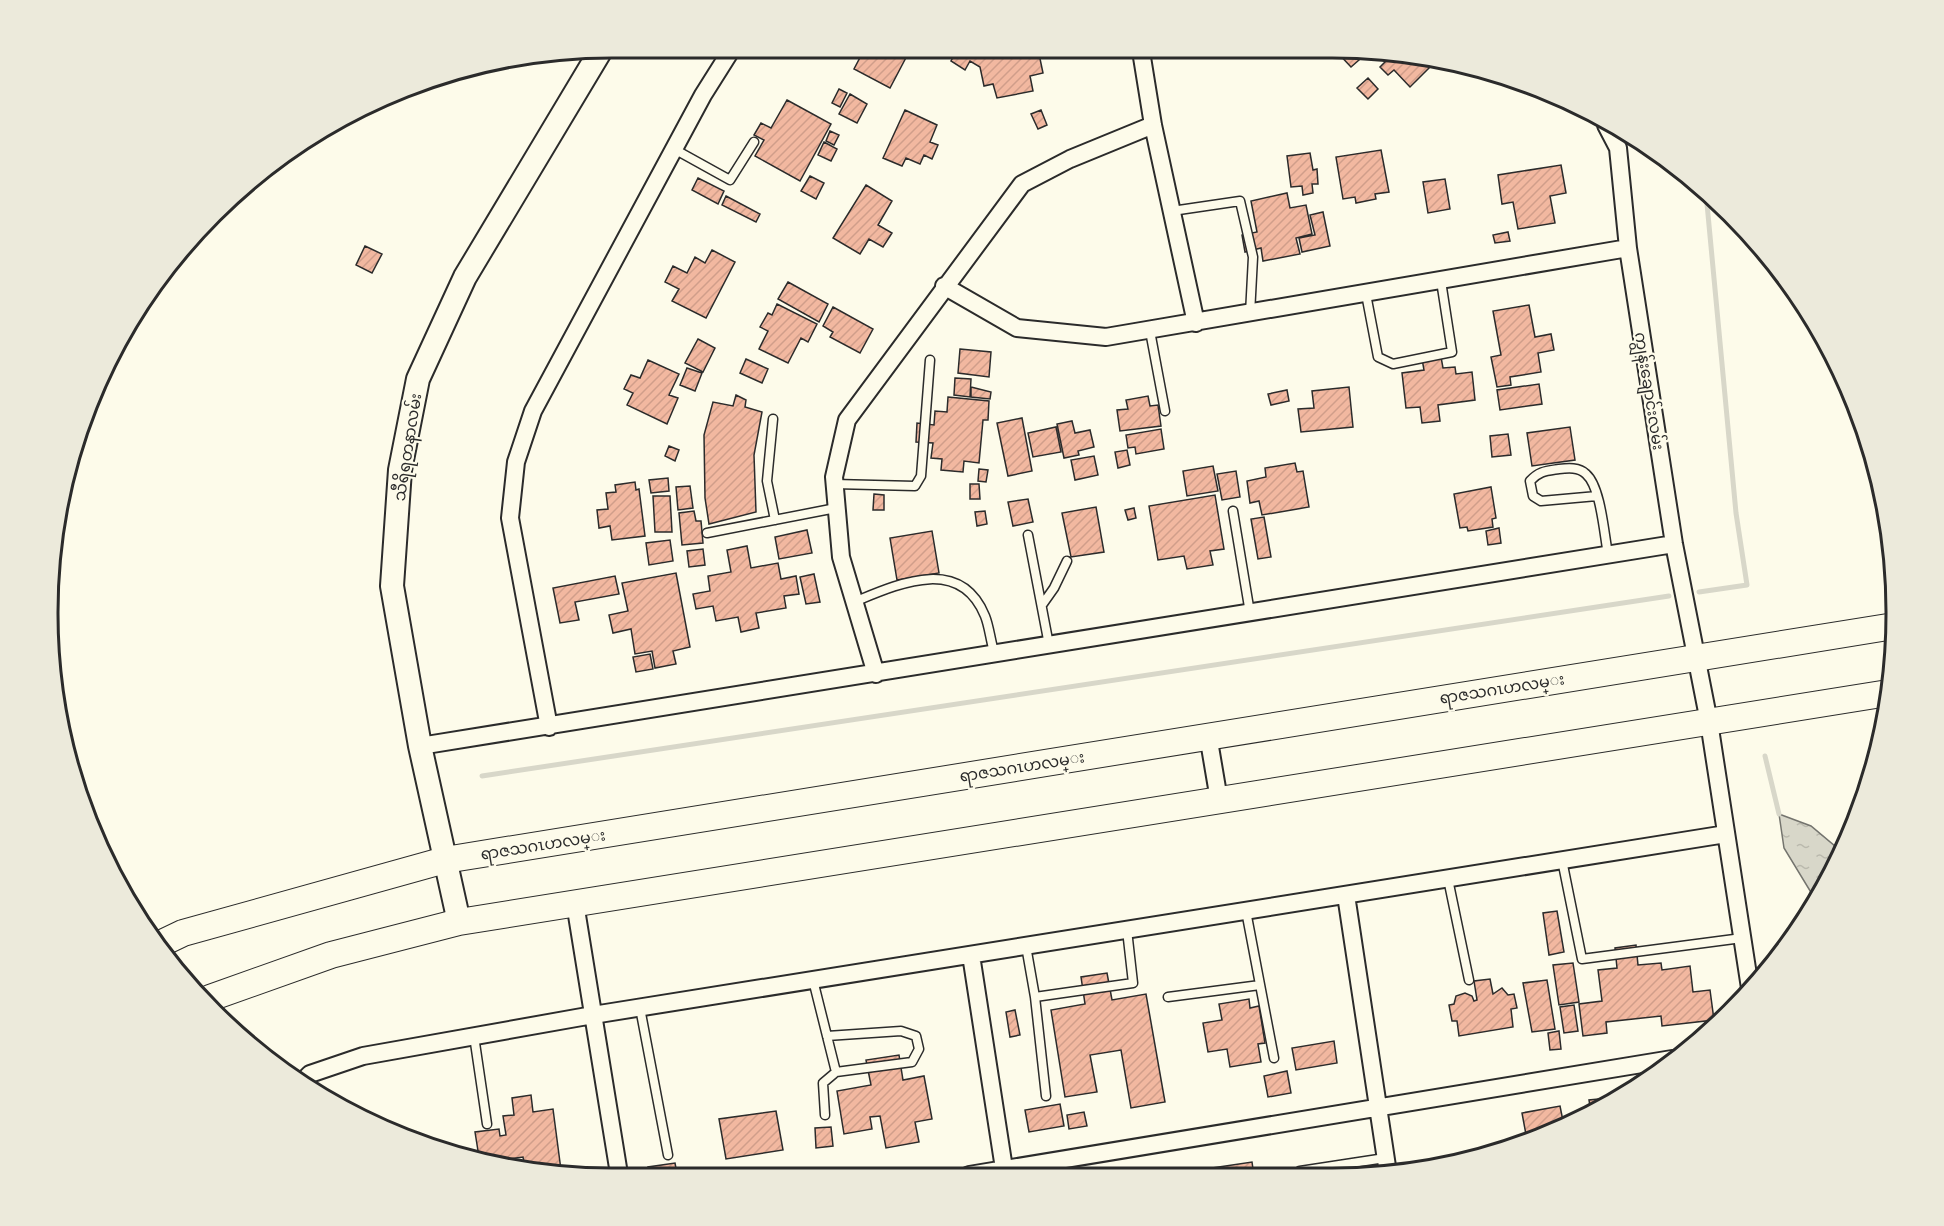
<svg xmlns="http://www.w3.org/2000/svg" width="1944" height="1226" font-family="Figtree,'Noto Sans Myanmar',sans-serif">
<style>
.water{fill:url(#water-ripples);stroke:#74746e;stroke-width:1.5}
.lines{fill:none;stroke-linecap:round;stroke-linejoin:round}
.stream{stroke:#d8d7c9;stroke-width:5}
.building{fill:url(#building-hatch);stroke:#2b2b2b;stroke-width:1.5}
.lane-casing{stroke:#2b2b2b;stroke-width:11}
.street-casing{stroke:#2b2b2b;stroke-width:20}
.secondary-casing{stroke:#2b2b2b;stroke-width:26}
.primary-casing{stroke:#2b2b2b;stroke-width:28}
.lane{stroke:#fdfbea;stroke-width:8}
.street{stroke:#fdfbea;stroke-width:16}
.secondary{stroke:#fdfbea;stroke-width:22}
.primary{stroke:#fdfbea;stroke-width:26}
.labels{text-anchor:middle;stroke-width:4.5;stroke-linejoin:round;paint-order:stroke}
.street-label{font-size:16px;fill:#2b2b2b;stroke:#fdfbea}
.rim{fill:none;stroke:#2b2b2b;stroke-width:3}
</style>
<defs>
<pattern id="water-ripples" width="26" height="14" patternUnits="userSpaceOnUse" patternTransform="scale(1.5)"><rect width="26" height="14" fill="#d8d7c9"/><path d="M2 4q2-2 4 0t4 0M15 11q2-2 4 0t4 0" fill="none" stroke="#bab9ad"/></pattern>
<pattern id="building-hatch" width="6" height="6" patternUnits="userSpaceOnUse" patternTransform="scale(1.5)"><rect width="6" height="6" fill="#f2b8a0"/><path d="M-1 1l2-2M0 6l6-6M5 7l2-2" fill="none" stroke="#d09e8a"/></pattern>
</defs>
<rect width="100%" height="100%" fill="#fdfbea"/>
<path class="water" d="M1779,814L1811,826L1842,852L1815,899L1784,848Z"/>
<g class="lines">
<path class="stream" d="M1699,592L1747,585L1736,513L1706,193
M1765,756L1779,814
M482,776L1669,596"/>
</g>
<path class="building" d="M864,50H910L890,88L854,69Z
M957,50H1022L1031,56L1039,54L1043,73L1030,76L1033,91L997,98L993,84L984,86L980,67L970,61L965,70L951,61Z
M1337,52L1367,53L1351,67Z
M1377,53H1404L1428,59L1426,61L1431,66L1410,87L1394,70L1388,75L1380,67L1386,61Z
M1368,78L1378,89L1368,99L1357,88Z
M839,89L847,93L840,107L832,103Z
M850,94L867,104L857,123L839,114Z
M787,100L831,124L800,181L755,156L764,140L754,135L761,123L771,128Z
M905,110L937,125L930,142L938,145L932,159L924,155L920,164L906,158L902,166L883,158Z
M1041,110L1047,125L1038,129L1031,114Z
M830,131L839,135L834,145L826,141Z
M824,142L837,149L831,161L818,155Z
M1381,150L1389,192L1375,194L1376,199L1356,203L1355,197L1343,199L1336,157Z
M1310,153L1313,170L1317,169L1318,184H1312L1313,193L1303,195L1302,186L1291,187L1287,156Z
M1561,165L1566,193L1550,196L1555,223L1518,229L1513,202L1502,204L1498,175Z
M810,176L824,183L816,199L801,191Z
M698,178L724,191L718,204L692,190Z
M1445,179L1450,209L1428,213L1423,182Z
M866,185L892,201L878,225L892,233L883,247L869,239L860,254L833,238Z
M1287,193L1290,208L1306,205L1312,234L1296,238L1300,254L1263,261L1261,248L1245,252L1242,235L1257,232L1251,201Z
M726,196L760,214L756,222L722,205Z
M1323,212L1330,246L1302,252L1299,238L1315,235L1310,215Z
M1508,232L1510,241L1495,243L1493,235Z
M365,246L382,254L372,273L356,265Z
M712,250L735,262L706,318L672,301L679,289L665,282L673,266L687,273L695,257L705,263Z
M788,282L828,304L819,322L778,299Z
M777,304L817,324L808,342L801,338L788,363L759,349L768,331L760,327L768,313L772,315Z
M1529,305L1535,337L1551,334L1554,350L1538,353L1541,372L1510,377L1511,385L1497,387L1491,357L1501,355L1493,311Z
M833,307L873,329L860,353L830,337L833,332L823,326Z
M698,339L715,348L703,372L685,363Z
M960,349L991,352L989,377L958,373Z
M1441,357L1443,368L1455,367L1456,374L1472,372L1475,400L1438,405L1440,421L1422,423L1420,407L1406,408L1402,373L1424,370L1422,359Z
M746,359L768,369L762,383L740,373Z
M648,360L679,374L669,395L678,398L667,424L627,405L633,393L624,389L631,375L640,378Z
M687,368L702,373L695,391L680,385Z
M955,378L971,379L970,397L954,395Z
M1539,384L1542,404L1500,410L1497,390Z
M971,387L991,392L990,399L971,397Z
M1349,387L1353,427L1301,432L1298,409L1314,408L1312,391Z
M1287,390L1289,401L1271,405L1268,394Z
M736,395L746,400L745,407L762,412L754,455L756,512L709,524L705,498L704,435L713,402L733,406Z
M1148,396L1150,406L1158,405L1161,426L1120,431L1117,410L1128,409L1126,400Z
M948,397L989,401L988,420H983L979,463L964,461L963,472L941,470L942,459L931,458L933,443L916,442L917,423L934,425L935,411L947,412Z
M1022,418L1032,471L1008,476L997,423Z
M1072,421L1075,433L1090,430L1094,447L1078,451L1079,455L1064,458L1057,424Z
M1056,427L1061,452L1033,457L1028,433Z
M1570,427L1575,460L1532,466L1527,433Z
M1161,429L1164,449L1136,454L1135,447L1128,448L1126,435Z
M1508,434L1511,455L1492,457L1490,436Z
M669,446L679,450L675,461L665,456Z
M1127,450L1130,465L1118,468L1115,452Z
M1094,456L1098,475L1075,480L1071,460Z
M1295,463L1297,472L1303,471L1309,507L1262,515L1259,501L1250,503L1247,481L1266,477L1265,468Z
M1213,466L1218,491L1187,496L1183,471Z
M979,469L988,470L986,482L978,481Z
M1236,471L1240,497L1222,500L1217,474Z
M668,478L669,491L651,493L649,480Z
M635,482L636,490L639,489L645,536L612,540L610,526L599,528L597,510L608,509L606,493L616,492L615,485Z
M970,484H979L980,499H970Z
M690,486L693,508L678,510L676,487Z
M1491,487L1496,518L1492,519L1493,527L1468,531L1467,527L1460,528L1454,494Z
M874,494L884,495V510H873Z
M1215,495L1224,549L1210,551L1213,565L1187,569L1184,556L1158,560L1149,506Z
M653,496H670L672,532H655Z
M1028,499L1033,522L1013,526L1008,502Z
M1096,507L1104,552L1071,557L1062,513Z
M1134,508L1136,518L1128,520L1125,510Z
M694,511L696,521H701L703,543L682,545L679,513Z
M985,511L987,524L977,526L975,512Z
M1264,517L1271,557L1258,559L1251,519Z
M1499,528L1501,543L1488,545L1486,531Z
M807,530L812,553L779,559L775,537Z
M932,531L939,573L897,580L890,538Z
M670,540L673,561L649,565L646,543Z
M747,546L751,568L778,563L781,579L796,576L799,594L784,596L786,608L756,613L759,628L741,632L738,617L716,621L713,606L696,609L693,594L710,591L708,576L731,572L727,550Z
M703,549L705,565L689,567L687,551Z
M676,573L690,647L673,651L676,664L655,668L652,651L635,654L631,629L613,633L609,615L628,611L622,583Z
M814,574L820,602L806,604L800,577Z
M615,576L619,594L575,602L579,620L560,623L553,588Z
M650,654L653,669L636,672L633,657Z
M1557,911L1564,952L1549,955L1543,913Z
M1636,945L1638,965L1661,963L1662,970L1690,966L1693,992L1710,990L1714,1020L1662,1026L1661,1016L1606,1022L1607,1033L1583,1036L1579,1004L1602,1001L1598,970L1617,968L1615,948Z
M1573,963L1579,1002L1559,1005L1553,965Z
M1107,973L1112,1000L1146,994L1165,1102L1131,1108L1121,1050L1090,1055L1097,1092L1065,1097L1051,1010L1085,1004L1081,977Z
M1490,979L1493,994L1502,988L1508,995L1514,994L1517,1008L1511,1009L1513,1027L1459,1036L1457,1021H1452L1449,1005L1454,1004L1456,996L1465,993L1472,996L1474,1001L1477,1000L1474,981Z
M1547,980L1555,1029L1532,1032L1523,983Z
M1249,999L1250,1008L1259,1006L1265,1043L1258,1044L1261,1062L1230,1067L1227,1049L1208,1052L1203,1023L1222,1020L1219,1004Z
M1574,1005L1578,1031L1564,1033L1560,1007Z
M1015,1010L1020,1035L1010,1037L1006,1012Z
M1559,1031L1561,1049L1550,1050L1548,1033Z
M1334,1041L1337,1063L1296,1070L1292,1048Z
M899,1055L903,1080L924,1076L932,1119L915,1122L919,1142L886,1148L880,1116L870,1117L872,1129L844,1134L837,1091L871,1085L866,1060Z
M1287,1071L1291,1093L1268,1097L1264,1076Z
M531,1095L533,1112L553,1109L561,1170L539,1173L525,1169L523,1157L494,1161L479,1157L475,1132L499,1129L500,1136L506,1135L503,1116L514,1115L512,1098Z
M1609,1098L1610,1100L1591,1113L1589,1100Z
M1060,1104L1064,1126L1029,1132L1025,1110Z
M1560,1106L1564,1126L1527,1140L1522,1113Z
M776,1111L783,1150L726,1159L719,1119Z
M1084,1112L1087,1126L1069,1129L1067,1115Z
M831,1127L833,1146L816,1148L815,1128Z
M1252,1162L1254,1176H1200L1199,1170Z
M675,1163L677,1174H649L648,1167Z"/>
<g class="lines">
<g class="lane-casing">
<path id="lane" d="M674,149L730,180L754,142
M1172,211L1240,201L1253,257L1250,314
M1366,294L1378,357L1393,364L1452,352L1441,281
M1150,331L1165,411
M773,419L767,481L775,520
M834,484L915,486L921,476L930,360
M1597,496L1541,501L1533,496L1530,481C1539,471 1546,471 1559,469C1568,468 1579,467 1586,474C1601,487 1604,534 1608,554
M1233,511L1250,613
M707,533L836,508
M1028,535L1049,645
M854,602C898,584 960,555 985,616C989,626 990,637 993,648
M1042,605L1054,588L1067,561
M1562,860L1582,959L1742,938
M1448,879L1469,980
M1246,911L1274,1058
M1026,946L1035,997L1133,983L1127,930
M813,980L836,1072L823,1083L825,1115
M1035,997L1046,1096
M1168,997L1260,985
M640,1008L668,1155
M474,1036L487,1124
M827,1036L901,1031L916,1036L919,1049L912,1062L836,1072
M1300,1176V1171L1385,1158"/>
</g>
<g class="street-casing">
<path id="street" d="M1141,51L1153,125L1196,323
M1606,125L1618,148L1628,248L1674,544L1709,722L1750,988
M944,286L1017,328L1106,337L1628,248
M876,674L841,557L834,477L847,420L1022,184L1070,159L1153,125
M549,727L510,518L516,462L533,411L703,95L732,49
M1208,735L1219,800
M420,746L1674,544
M1346,895L1388,1173
M575,903L619,1174
M971,955L1005,1175
M303,1081L310,1074L363,1056L593,1015L1726,834
M969,1175L1672,1059"/>
</g>
<g class="secondary-casing">
<path id="secondary" d="M459,922L420,746L392,586L400,470L418,379L465,277L601,50"/>
</g>
<g class="primary-casing">
<path id="primary" d="M160,944L183,933L445,860L1894,626
M210,998L331,955L459,922L1888,693"/>
</g>
<use href="#lane" class="lane"/>
<use href="#street" class="street"/>
<use href="#secondary" class="secondary"/>
<use href="#primary" class="primary"/>
</g>
<g class="labels">
<g class="street-label">
<text transform="translate(1650 391) rotate(81)" y="6">ကျွန်းချောင်းလမ်း</text>
<text transform="translate(407 447) rotate(-81)" y="6">သီရိရတနာလမ်း</text>
<text transform="translate(1502 688) rotate(-9)" y="6">ရာဇသဂၤဟလမ္း</text>
<text transform="translate(1022 766) rotate(-9)" y="6">ရာဇသဂၤဟလမ္း</text>
<text transform="translate(543 844) rotate(-9)" y="6">ရာဇသဂၤဟလမ္း</text>
</g>
</g>
<path d="M0 0H1944V1226H0ZM612 58H1332A554 554 0 0 1 1886 612V614A554 554 0 0 1 1332 1168H612A554 554 0 0 1 58 614V612A554 554 0 0 1 612 58Z" fill="#eceadb" fill-rule="evenodd"/>
<path class="rim" d="M612 58H1332A554 554 0 0 1 1886 612V614A554 554 0 0 1 1332 1168H612A554 554 0 0 1 58 614V612A554 554 0 0 1 612 58Z"/>
</svg>
